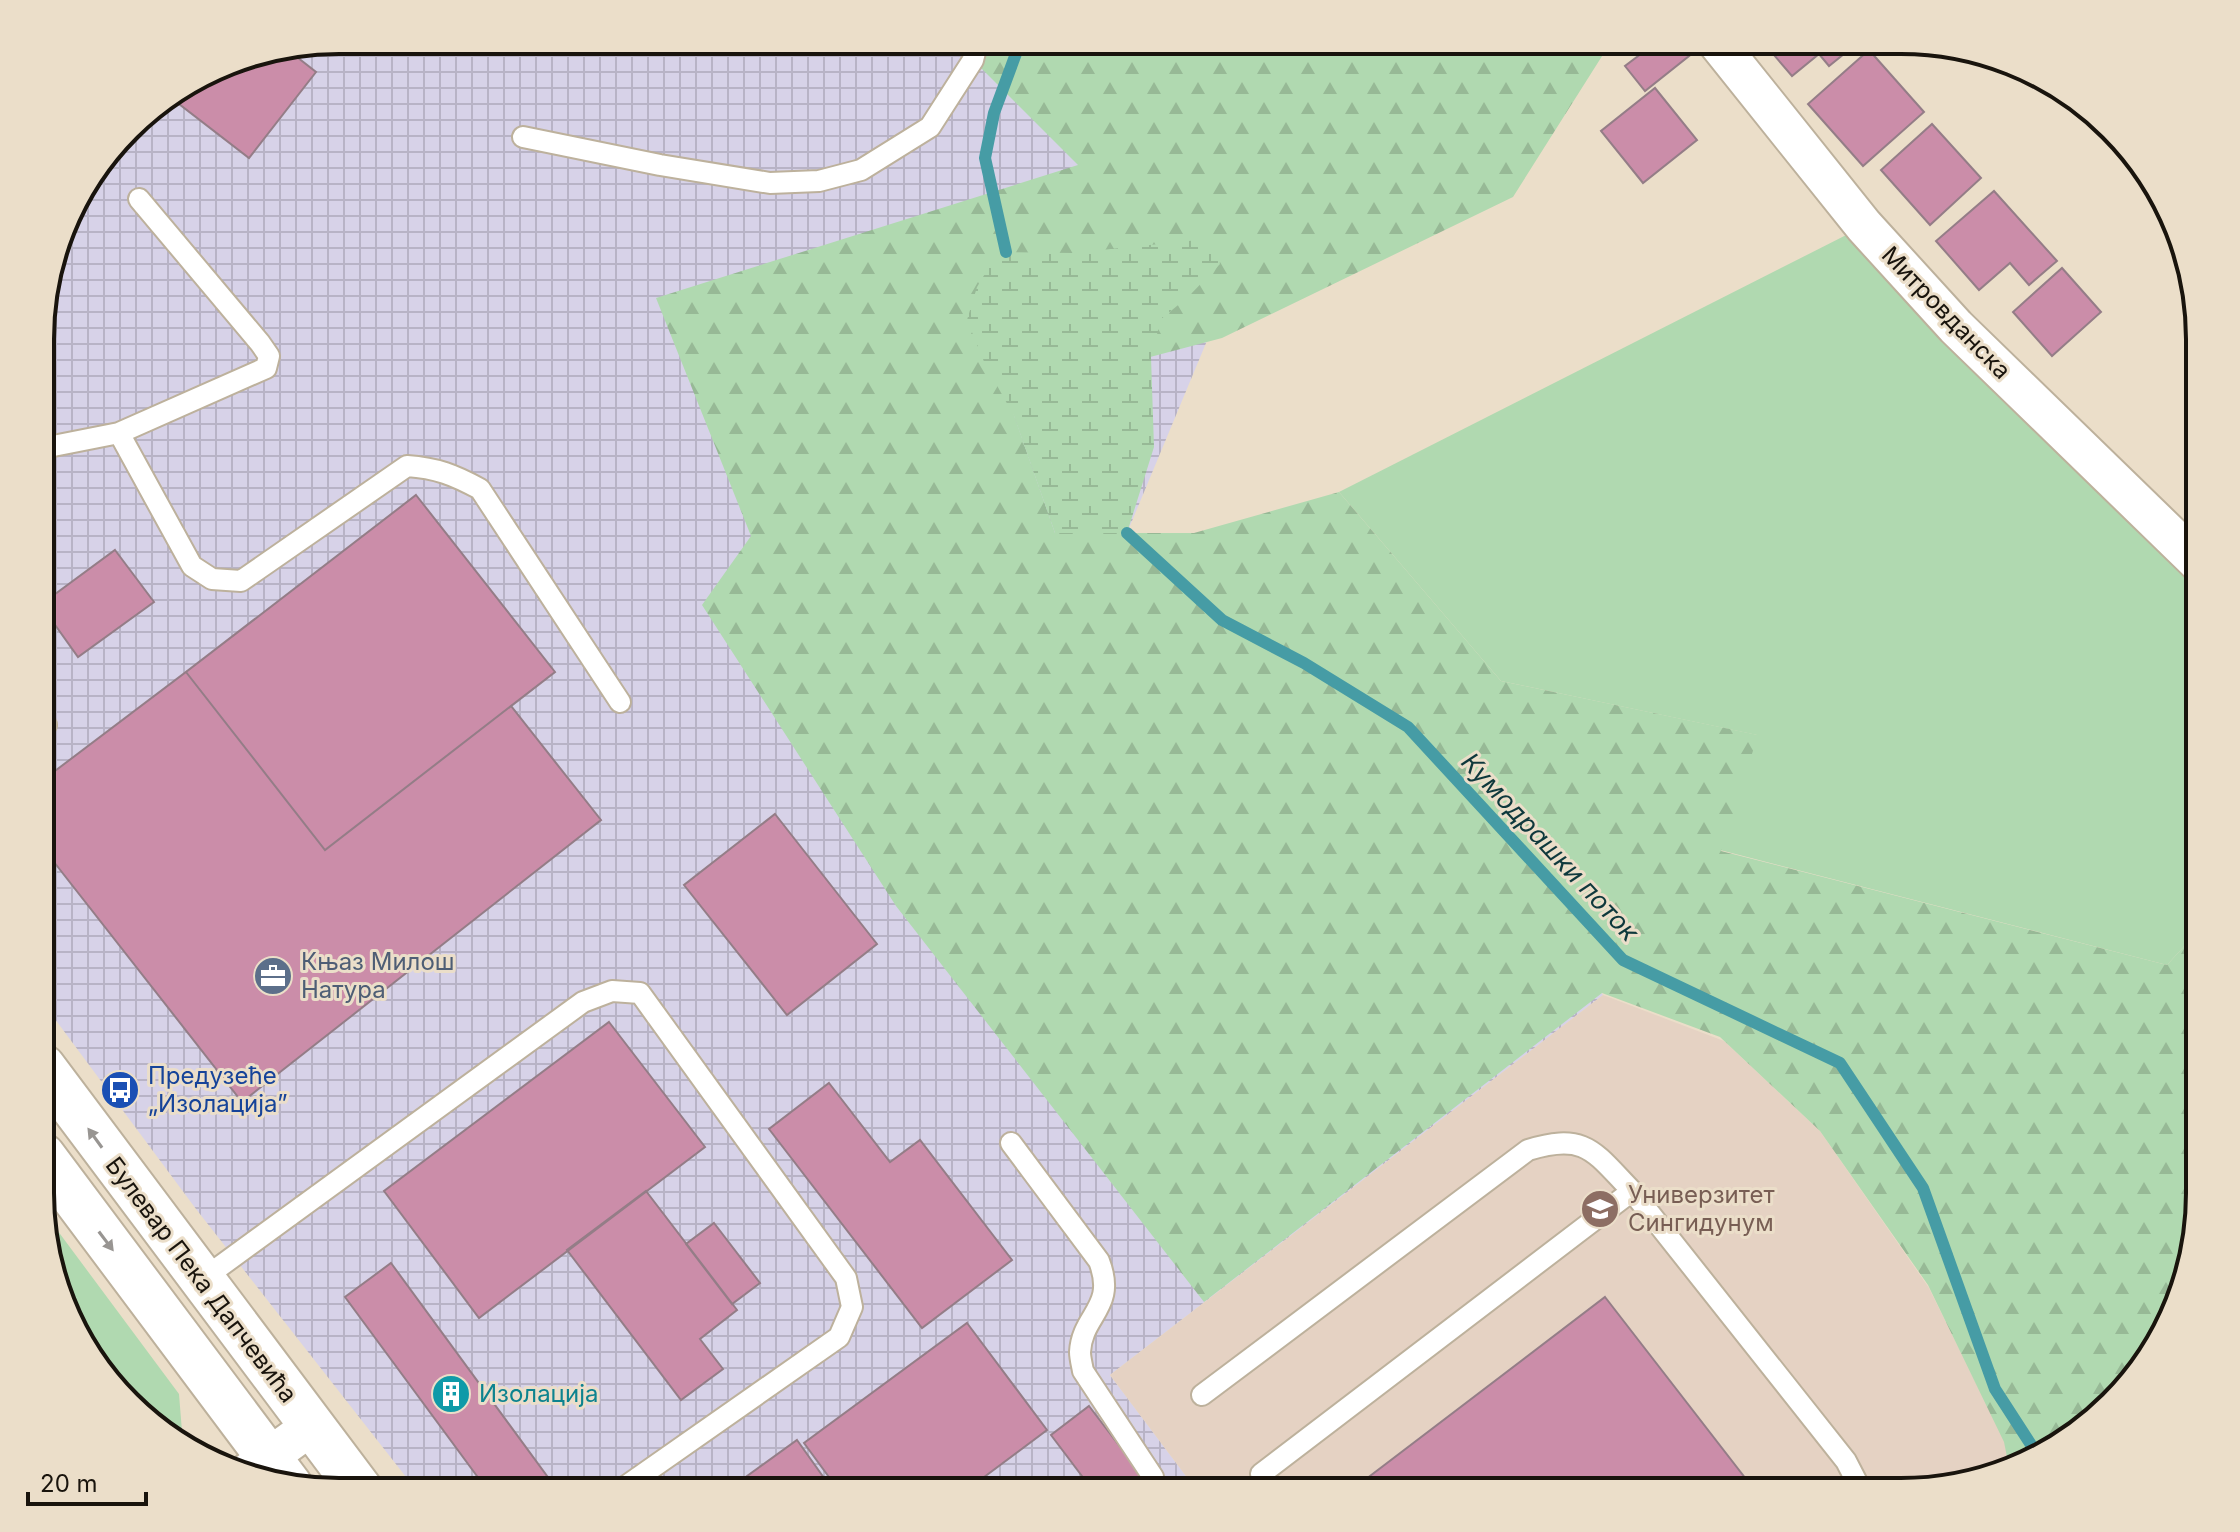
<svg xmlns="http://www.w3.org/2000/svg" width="2240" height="1532" font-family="Inter,sans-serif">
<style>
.industrial{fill:url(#industrial-grid)}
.education{fill:#e5d2c3}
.green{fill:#b0d9b0}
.forest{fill:url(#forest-firs)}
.wetland{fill:url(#wetland-marsh)}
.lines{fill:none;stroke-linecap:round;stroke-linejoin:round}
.stream{stroke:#469ca5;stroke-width:12}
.building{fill:#cb8da9;stroke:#947d87;stroke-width:2}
.lane-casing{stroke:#bdb19c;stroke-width:24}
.street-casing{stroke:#bdb19c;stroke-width:42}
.secondary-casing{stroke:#bdb19c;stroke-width:48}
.lane{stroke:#fff;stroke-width:20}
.street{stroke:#fff;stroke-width:38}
.secondary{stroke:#fff;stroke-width:44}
.oneway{fill:#989592}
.labels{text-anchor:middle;stroke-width:6;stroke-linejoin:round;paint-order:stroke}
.street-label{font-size:24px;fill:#19140d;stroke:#ebdec9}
.service-label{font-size:24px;fill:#4e5e75;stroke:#ebdec9;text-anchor:start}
.transit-label{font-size:24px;fill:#164399;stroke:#ebdec9;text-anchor:start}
.education-label{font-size:24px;fill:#785e54;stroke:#ebdec9;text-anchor:start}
.culture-label{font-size:24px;fill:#0d838f;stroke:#ebdec9;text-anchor:start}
.water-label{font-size:26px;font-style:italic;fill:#0e383c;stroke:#ebdec9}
.rim{fill:none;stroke:#19140d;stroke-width:4}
</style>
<defs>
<pattern id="industrial-grid" width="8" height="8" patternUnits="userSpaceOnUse" patternTransform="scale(2)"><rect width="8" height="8" fill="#d7d2e8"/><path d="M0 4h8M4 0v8" fill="none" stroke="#b8b3c6"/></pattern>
<pattern id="forest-firs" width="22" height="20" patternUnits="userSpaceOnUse" patternTransform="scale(2)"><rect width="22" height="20" fill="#b0d9b0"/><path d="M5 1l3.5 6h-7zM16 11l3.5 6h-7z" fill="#97b996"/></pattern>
<pattern id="wetland-marsh" width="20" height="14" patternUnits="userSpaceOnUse" patternTransform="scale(2)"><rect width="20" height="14" fill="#b0d9b0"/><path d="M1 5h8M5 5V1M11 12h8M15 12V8" fill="none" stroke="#97b996"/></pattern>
</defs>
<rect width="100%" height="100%" fill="#ebdec9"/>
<path class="industrial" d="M339,40H1127L1236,271L1127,533L1408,727L1603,995L1110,1375L1198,1492L417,1491L196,1209L43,1003V300L71,206L141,114L225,63Z"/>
<path class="education" d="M1603,995L1724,1041L1820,1131L1929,1288L2005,1442L2007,1458L1990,1471L1902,1492H1198L1110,1375Z"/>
<path class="green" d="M1864,226L2199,564V930L2167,965L1720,850L1757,735L1501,681L1339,492Z
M43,1211L179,1394L183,1444L157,1431L80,1342L43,1232Z"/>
<path class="forest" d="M972,40H1609L1604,53L1513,197L1222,338L1007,395L1055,533H1194L1339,492L1501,681L1758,735L1721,851L2167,965L2199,930V1212L2184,1290L2139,1375L2034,1461L2009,1467L2004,1442L1928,1285L1820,1131L1720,1037L1602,993L1204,1302L896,906L702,605L751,536L656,298L1078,165L973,60Z"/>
<path class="wetland" d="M1208,239L1220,264L1188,297L1161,319L1151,357L1154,447L1127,533H1055L1014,416L985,364L967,320L977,287L998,252L1072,253Z"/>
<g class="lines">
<path class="stream" d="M1006,252L985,158L994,113L1021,40
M1127,533L1222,620L1304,663L1408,727L1623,960L1840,1063L1923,1188L1995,1389L2039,1457"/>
</g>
<path class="building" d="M1658,41H1685L1694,52L1645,91L1625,66Z
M1762,41H1860L1829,66L1819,54L1792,76Z
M288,50L316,72L249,158L170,97L225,63Z
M1869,50L1924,112L1863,166L1808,104Z
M1655,88L1697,140L1643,183L1601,131Z
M1932,124L1981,178L1930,225L1881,170Z
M1994,191L2057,261L2029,285L2010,263L1979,290L1936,241Z
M2062,268L2101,312L2052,356L2013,312Z
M416,495L555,672L325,850L186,672Z
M115,550L154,602L78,657L43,608V603Z
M186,672L325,850L511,706L601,820L242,1102L43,848V780Z
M775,814L877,944L787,1015L684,885Z
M609,1022L705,1147L479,1318L384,1191Z
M829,1083L890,1162L920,1140L1012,1260L922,1328L769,1129Z
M646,1191L737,1310L700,1339L723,1369L681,1400L567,1250Z
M714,1223L760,1283L732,1304L686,1244Z
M391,1263L558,1491H488L345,1297Z
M1605,1297L1756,1492H1349Z
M967,1323L1047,1430L964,1492H840L804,1443Z
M1089,1406L1150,1486L1143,1492H1094L1051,1435Z
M797,1440L834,1492H725Z"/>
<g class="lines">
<g class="lane-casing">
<path id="lane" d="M523,137L660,165L770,183L819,181L861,170L930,127L973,60L978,40
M119,433L192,566L212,579L241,581L407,466C437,468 454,475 480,489L620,702
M43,448L119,433L266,368L269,356L260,343L139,199
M43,720L46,725
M1011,1143L1099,1261C1117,1308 1082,1314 1080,1352C1080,1358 1082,1365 1083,1371L1153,1477L1155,1492
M200,1281L583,1002L612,991L640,993L846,1278L852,1307L839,1337L619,1491
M1202,1395L1528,1150C1586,1132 1594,1152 1632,1191L1846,1461L1862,1492
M1261,1474L1632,1191"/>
</g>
<g class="street-casing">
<path id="street" d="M1716,41L1864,226L1956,327L2199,563
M243,1476L310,1427"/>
</g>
<g class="secondary-casing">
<path id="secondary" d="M43,1067L361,1491
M43,1156L290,1486"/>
</g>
<use href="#lane" class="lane"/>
<use href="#street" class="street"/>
<use href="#secondary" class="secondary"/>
</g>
<defs><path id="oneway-solid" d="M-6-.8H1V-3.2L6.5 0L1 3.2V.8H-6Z" transform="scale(2)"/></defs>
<g class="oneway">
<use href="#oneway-solid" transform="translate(95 1138) rotate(-126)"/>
<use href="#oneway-solid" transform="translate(106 1241) rotate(53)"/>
</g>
<defs>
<g id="office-disc" transform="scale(2)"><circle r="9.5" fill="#5c6f8a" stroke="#ebdec9"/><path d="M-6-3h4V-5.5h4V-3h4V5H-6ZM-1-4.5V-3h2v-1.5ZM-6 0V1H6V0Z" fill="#fff"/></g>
<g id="bus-disc" transform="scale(2)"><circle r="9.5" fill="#1a4fb4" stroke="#ebdec9"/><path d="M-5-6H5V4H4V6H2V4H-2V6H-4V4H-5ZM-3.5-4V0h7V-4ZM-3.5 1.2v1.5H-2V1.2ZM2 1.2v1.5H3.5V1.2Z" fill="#fff"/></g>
<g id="university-disc" transform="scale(2)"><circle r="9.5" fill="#8d6e63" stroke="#ebdec9"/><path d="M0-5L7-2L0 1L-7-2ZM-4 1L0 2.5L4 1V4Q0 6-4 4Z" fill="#fff"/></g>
<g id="building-disc" transform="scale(2)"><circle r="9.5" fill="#0f9aa8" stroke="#ebdec9"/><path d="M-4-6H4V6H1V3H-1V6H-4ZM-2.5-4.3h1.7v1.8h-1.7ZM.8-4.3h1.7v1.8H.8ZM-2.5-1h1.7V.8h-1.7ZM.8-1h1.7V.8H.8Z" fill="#fff"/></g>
</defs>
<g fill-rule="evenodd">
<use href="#office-disc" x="273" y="976"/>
<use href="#bus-disc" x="120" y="1090"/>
<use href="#university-disc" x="1600" y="1209"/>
<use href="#building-disc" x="451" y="1394"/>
</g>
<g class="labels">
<g class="street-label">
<text transform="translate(1946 313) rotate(46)" y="8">Митровданска</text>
<text transform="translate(201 1280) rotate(53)" y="8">Булевар Пека Дапчевића</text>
</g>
<g class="service-label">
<text x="301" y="970">Књаз Милош<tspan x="301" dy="28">Натура</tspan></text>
</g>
<g class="transit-label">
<text x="148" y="1084">Предузеће<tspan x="148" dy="28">„Изолација”</tspan></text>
</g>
<g class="education-label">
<text x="1628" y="1203">Универзитет<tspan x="1628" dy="28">Сингидунум</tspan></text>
</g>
<g class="culture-label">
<text x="479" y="1402">Изолација</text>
</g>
<g class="water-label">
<text transform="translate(1550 847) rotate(47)" y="9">Кумодрашки поток</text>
</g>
</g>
<path d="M0 0H2240V1532H0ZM339 54H1901A285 285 0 0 1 2186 339V1193A285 285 0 0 1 1901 1478H339A285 285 0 0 1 54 1193V339A285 285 0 0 1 339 54Z" fill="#ebdec9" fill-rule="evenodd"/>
<path class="rim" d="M339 54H1901A285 285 0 0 1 2186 339V1193A285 285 0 0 1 1901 1478H339A285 285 0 0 1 54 1193V339A285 285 0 0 1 339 54Z"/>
<path d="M28 1492v12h118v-12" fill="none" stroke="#19140d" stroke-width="4"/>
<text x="40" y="1492" font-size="24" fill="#19140d" stroke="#ebdec9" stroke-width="6" paint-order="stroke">20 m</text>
</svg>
